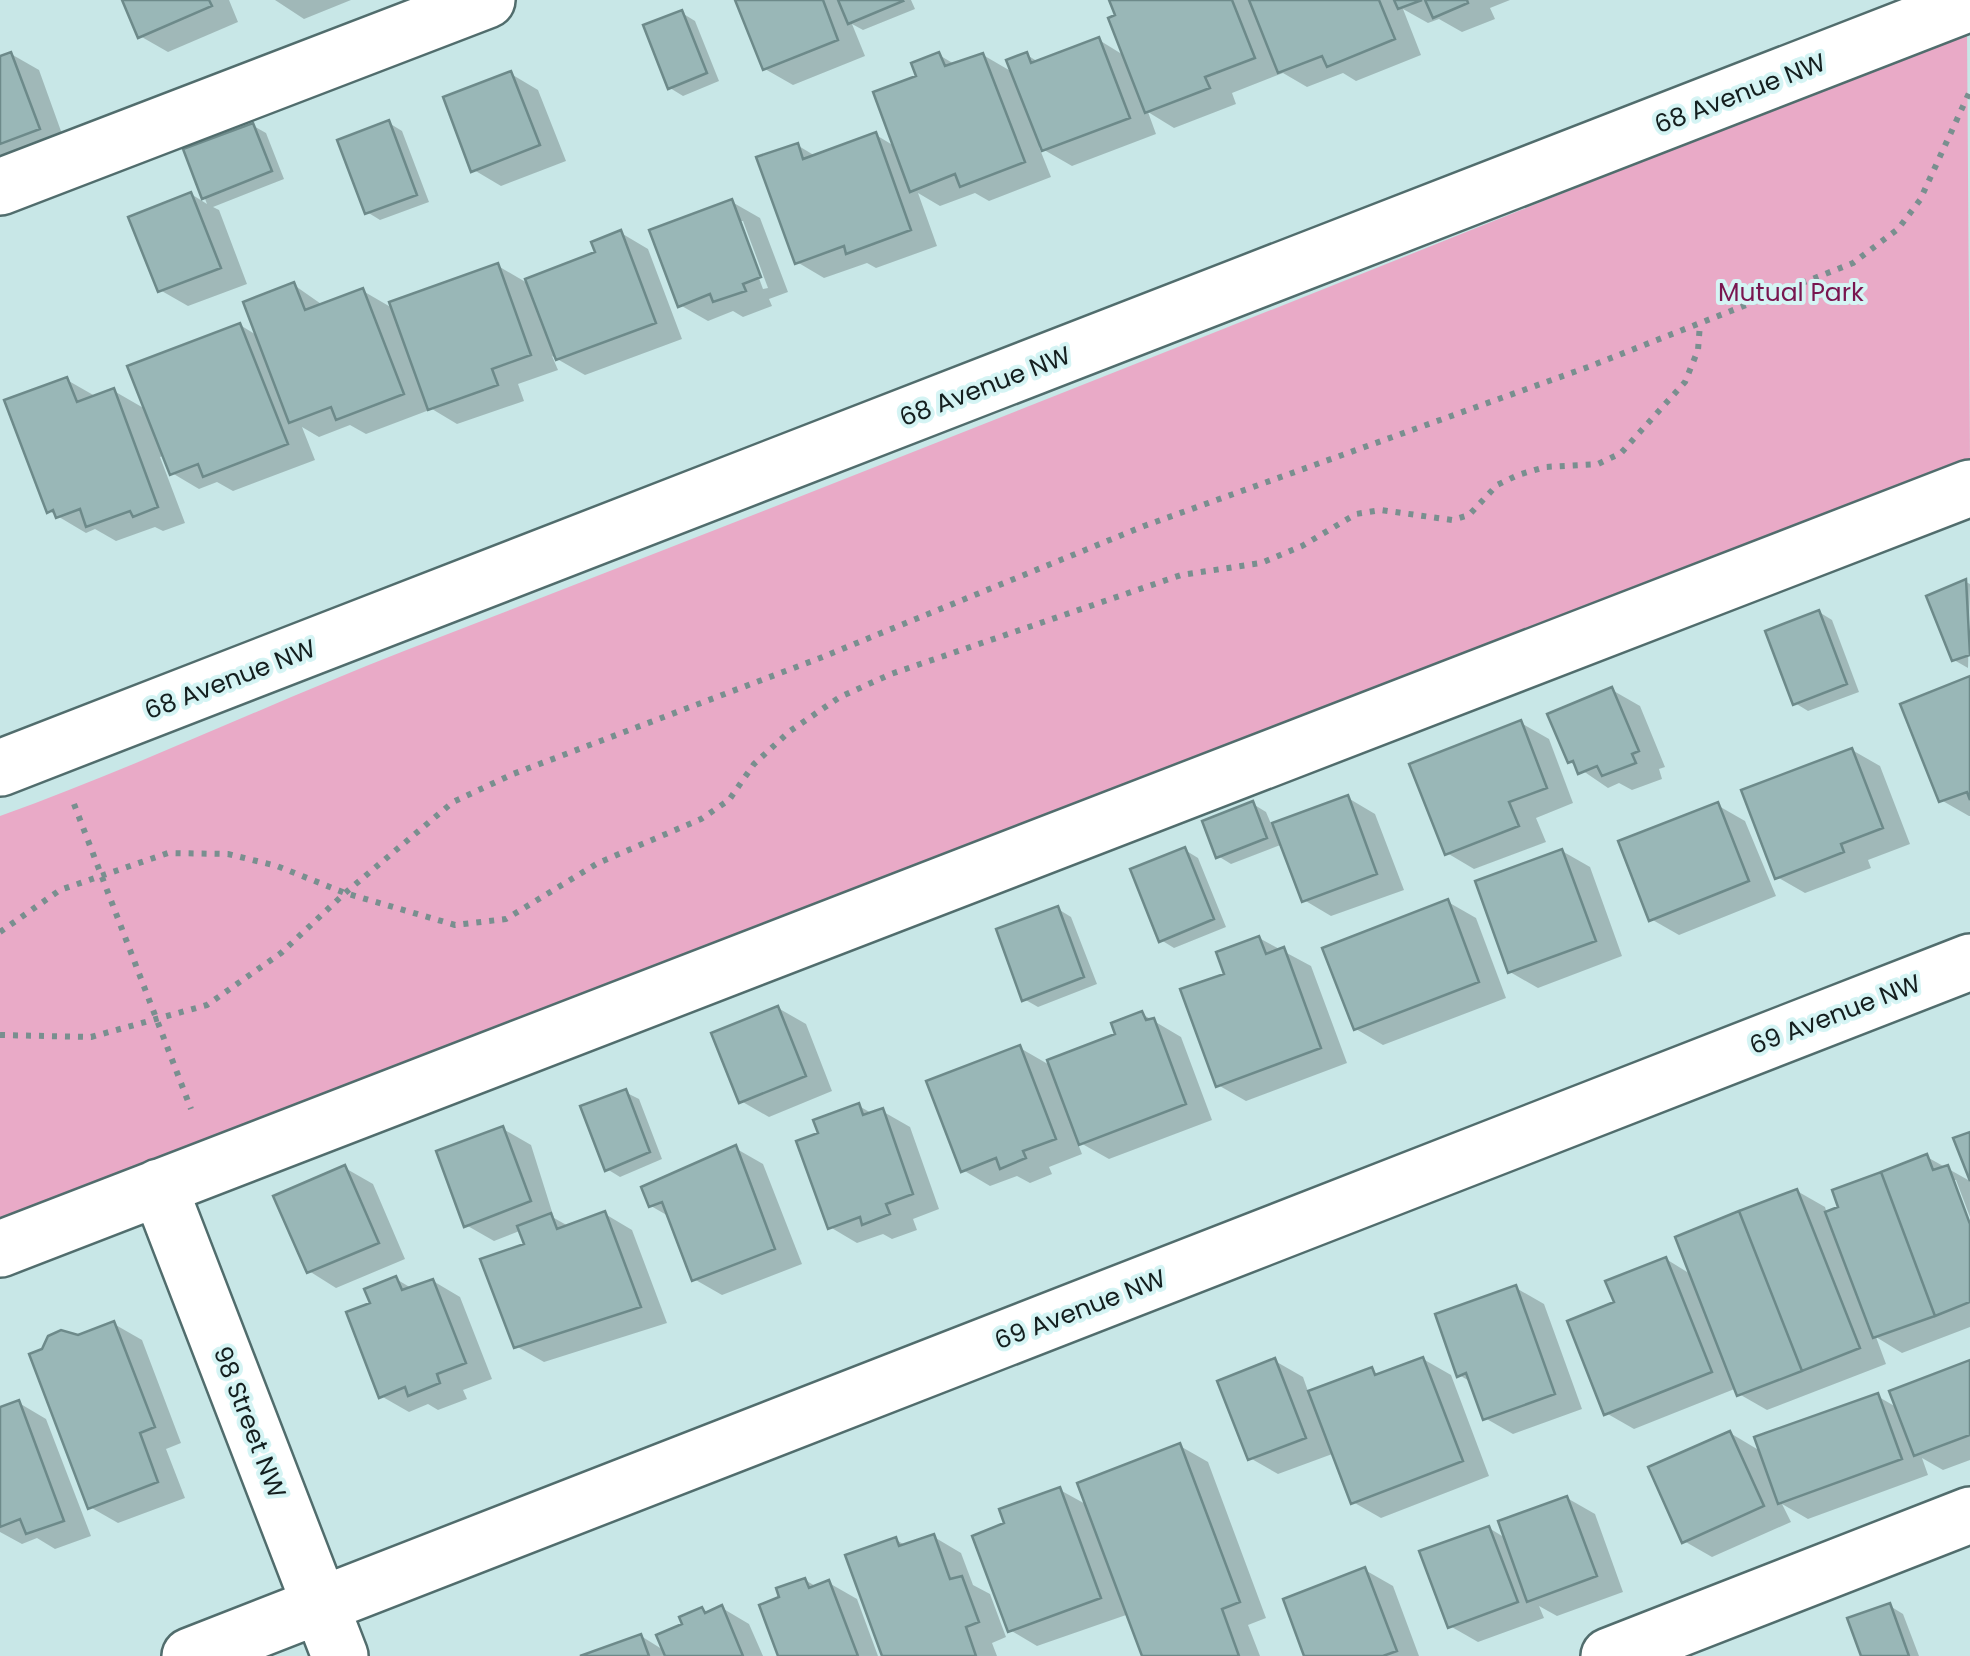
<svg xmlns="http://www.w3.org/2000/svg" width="1970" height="1656" font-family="Poppins,sans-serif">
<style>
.green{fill:#e9aac7}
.shadow{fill:#0003;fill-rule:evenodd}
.building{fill:#99b7b7;stroke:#6d8a8a;stroke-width:2.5}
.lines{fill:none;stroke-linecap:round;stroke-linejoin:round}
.minor-casing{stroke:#516d6d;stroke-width:60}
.path{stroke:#798f8f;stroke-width:6;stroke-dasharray:5 8;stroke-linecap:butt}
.minor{stroke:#fff;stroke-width:55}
.labels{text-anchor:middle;stroke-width:8;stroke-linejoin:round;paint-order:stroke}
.street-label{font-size:25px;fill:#141f1f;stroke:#d5f4f4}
.park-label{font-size:25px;fill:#791650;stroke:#d5f4f4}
</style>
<rect width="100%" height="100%" fill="#c8e7e7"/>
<path class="green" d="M1967,31L1970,464L0,1220V816C137,767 268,704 404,651C927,449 1447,240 1967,31Z"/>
<path class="shadow" d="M124,0H229L238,22L168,52L140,36Z
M275,0H351L304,19Z
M737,0H911L915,9L863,30L852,24L865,56L793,85L765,69Z
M1111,0H1510L1490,8L1495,19L1462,32L1439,19L1428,23L1403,9L1421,55L1356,81L1343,73L1307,87L1283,73L1232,93L1236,104L1174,128L1148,112L1156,134L1072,166L1039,147L1051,177L989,201L975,193L940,206L918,193L937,246L876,268L867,263L824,278L797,262V145L817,157L876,135L896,147L919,78L939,55L956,65L983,55L1014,73L1027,55L1040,63L1099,40L1125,56Z
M682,13L695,21L719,81L683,96L670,88Z
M11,54L39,70L66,145L0,169V58Z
M511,74L538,90L566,161L501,186L474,170Z
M389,123L402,131L429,202L380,220L367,212Z
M252,125L266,133L284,179L213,207L219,210L247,284L188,306L160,290L191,194L207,204L187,151Z
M732,202L760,218L788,292L769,299L772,306L743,317L733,311L708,321L680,305ZM738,221H743L768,288L763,289Z
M621,233L648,249L682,339L585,375L552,356L558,370L518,384L524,401L457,424L432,409L366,434L350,425L319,437L302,427L315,460L233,491L217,482L199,489L172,473L165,455L160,457L185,523L163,531L155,527L116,541L95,529L86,533L49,511L67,380L95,396L114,391L147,410L240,325L258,336L294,285L324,306L363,291L394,309L498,266L529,284L598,253Z
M1966,582L1970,584L1968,668L1954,660Z
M1819,612L1832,620L1859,692L1808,711L1795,703Z
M1970,679V816H1969L1941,800Z
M1612,690L1640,706L1665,767L1659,769L1662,779L1632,790L1619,783L1608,788L1570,762Z
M1521,723L1549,739L1573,803L1536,818L1546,842L1474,869L1447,853Z
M1852,750L1880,766L1910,844L1868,860L1871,868L1805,893L1777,877Z
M1348,798L1375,814L1404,890L1331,916L1304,900L1283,844L1231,864L1218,856L1253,804L1266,812L1272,826Z
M1717,805L1745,821L1776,896L1679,935L1651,919Z
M1185,850L1198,858L1226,927L1174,948L1161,940Z
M1562,851L1590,867L1622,956L1538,988L1510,972Z
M1448,902L1476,918L1506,998L1383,1045L1356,1029Z
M1058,909L1071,917L1097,984L1038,1007L1024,999Z
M1259,938L1311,966L1347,1063L1246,1101L1218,1085L1227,975Z
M778,1008L806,1024L832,1091L769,1117L741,1101Z
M1142,1014L1181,1037L1212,1120L1109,1159L1077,1141L1082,1154L1049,1167L1052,1174L1030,1183L1017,1176L990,1186L963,1170L1020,1048L1053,1067L1119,1036Z
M625,1092L639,1099L662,1159L620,1177L607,1169Z
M859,1106L873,1114L882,1111L910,1127L939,1209L913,1219L917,1230L892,1239L883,1234L857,1243L830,1227L821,1135Z
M503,1129L531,1145L554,1218L570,1227L605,1214L632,1230L667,1323L544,1362L516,1346L527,1245L522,1230L494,1241L466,1225Z
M735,1148L763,1164L802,1264L722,1295L694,1279L670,1217L651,1206Z
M1927,1157L1970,1181V1217L1956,1180H1951L1970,1231V1327L1902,1353L1876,1337L1886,1364L1767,1410L1739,1394L1737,1388L1634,1429L1606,1413L1617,1304L1666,1259L1692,1275L1797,1191L1825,1207L1827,1214Z
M345,1168L373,1184L405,1259L336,1288L309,1271Z
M396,1279L413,1289L433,1281L460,1297L492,1379L463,1390L467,1399L438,1410L428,1404L409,1412L381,1396Z
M1516,1288L1544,1304L1582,1409L1513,1434L1485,1418L1473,1383L1459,1375Z
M114,1324L142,1340L181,1443L166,1449L185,1498L118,1523L90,1507L44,1351Z
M1423,1359L1451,1375L1489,1476L1381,1518L1353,1502L1335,1453L1278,1474L1250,1458L1275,1361L1303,1377L1309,1394L1371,1370L1381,1376Z
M1970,1363V1460L1943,1470L1922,1458L1928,1475L1808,1519L1782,1504L1791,1522L1712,1557L1684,1541L1730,1433L1762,1452L1877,1396L1898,1408Z
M19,1403L46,1419L91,1536L55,1549L37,1538L22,1544L0,1532V1410Z
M1180,1446L1208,1462L1266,1618L1248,1625L1260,1656H1145L1129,1614L1037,1646L1010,1630L1007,1525L1060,1490L1089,1506Z
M1567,1498L1595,1514L1623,1592L1557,1616L1539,1606L1544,1618L1478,1642L1450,1626L1489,1528L1507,1539Z
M934,1537L961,1553L973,1585L990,1594L1006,1637L992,1643L997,1656H885L896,1540L907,1546Z
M1365,1570L1393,1586L1419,1656H1307Z
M805,1580L817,1587L829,1583L857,1599L878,1656H781L783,1598Z
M1890,1606L1903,1614L1919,1656H1863Z
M722,1608L749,1624L763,1656H587L641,1636L665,1651L702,1609L709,1613Z"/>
<path class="building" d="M122,0H209L212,6L138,38Z
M735,0H823L838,40L763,70Z
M838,0H902L903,1L848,24Z
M1109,0H1232L1255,58L1205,77L1210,88L1145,113L1108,18L1115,15Z
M1249,0H1379L1395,39L1327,67L1322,56L1278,73Z
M1394,0H1422L1398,9Z
M1425,0H1467L1468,3L1433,18Z
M682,10L707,73L668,89L643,25Z
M1099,37L1130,118L1042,151L1006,60L1027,52L1031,63Z
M11,52L40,129L0,144V56Z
M939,52L945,66L983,53L1025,162L960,187L955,174L910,192L873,92L916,76L911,63Z
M511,71L540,145L471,172L443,97Z
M389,120L417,195L365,214L337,140Z
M253,123L272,171L202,199L183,149Z
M876,132L911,230L846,254L844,246L795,264L756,157L798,143L803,159Z
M191,192L221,268L158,292L128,217Z
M732,199L761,277L743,284L746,291L713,302L710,294L678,307L649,230Z
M621,230L656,323L556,360L525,279L595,252L591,242Z
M498,263L531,355L492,369L498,385L428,410L389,302Z
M294,282L305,310L363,288L404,394L336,420L331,407L289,423L243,302Z
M240,323L288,444L203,477L198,464L170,475L127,366Z
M67,377L77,402L114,388L158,507L133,517L130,511L86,527L80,509L56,518L53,510L47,513L4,400Z
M1966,579L1970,655L1952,661L1926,596Z
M1819,610L1847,684L1793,705L1765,631Z
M1970,676V800L1967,792L1939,802L1900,704Z
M1612,687L1639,751L1632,754L1636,763L1602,776L1597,766L1578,774L1573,761L1568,763L1547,714Z
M1521,720L1547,788L1509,802L1519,826L1445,855L1409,764Z
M1852,748L1883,828L1841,844L1844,852L1775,879L1741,790Z
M1348,795L1377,874L1302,902L1272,823Z
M1253,801L1267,838L1216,858L1202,821Z
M1718,802L1749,881L1649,921L1618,841Z
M1185,847L1214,919L1159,942L1130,869Z
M1562,849L1596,941L1508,973L1475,881Z
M1448,899L1479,982L1354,1030L1322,948Z
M1058,906L1084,977L1022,1001L996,929Z
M1259,936L1266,954L1284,947L1321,1048L1216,1087L1180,989L1224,974L1216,952Z
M778,1006L806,1076L739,1103L711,1033Z
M1142,1011L1146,1020L1154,1018L1186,1104L1079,1145L1047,1060L1115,1034L1111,1023Z
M1020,1045L1056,1139L1023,1151L1026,1158L1000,1169L996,1158L961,1172L926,1081Z
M626,1089L650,1152L605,1171L580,1106Z
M859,1103L863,1115L883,1108L913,1194L886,1204L890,1214L862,1225L860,1217L828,1229L796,1141L818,1133L813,1120Z
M503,1126L531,1201L464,1227L436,1151Z
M1970,1132V1181L1953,1138Z
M736,1145L775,1249L692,1281L662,1202L649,1207L641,1187Z
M1927,1154L1933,1170L1948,1165L1970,1224V1302L1935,1316L1881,1172Z
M345,1165L379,1243L307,1273L273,1196Z
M1881,1172L1935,1316L1873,1338L1825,1212L1838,1207L1832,1190Z
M1797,1189L1860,1348L1802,1371L1739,1211Z
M605,1211L641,1307L514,1348L480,1259L524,1244L517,1226L551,1213L557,1229Z
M1739,1211L1802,1371L1737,1396L1675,1237Z
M1666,1257L1712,1372L1604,1415L1567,1321L1614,1302L1605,1281Z
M396,1276L402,1290L433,1279L466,1363L437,1374L440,1383L408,1396L405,1387L379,1398L346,1312L370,1303L364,1289Z
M1516,1285L1555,1394L1483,1420L1466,1373L1457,1377L1435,1314Z
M114,1321L155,1427L140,1433L158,1482L88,1509L29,1354L42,1349L48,1336L61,1330L78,1335Z
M1423,1357L1463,1461L1351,1504L1308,1391L1372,1367L1375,1375Z
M1275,1358L1306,1438L1248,1460L1217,1381Z
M1970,1360V1435L1914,1456L1889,1391Z
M1878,1393L1902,1459L1778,1504L1754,1437Z
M19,1400L64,1521L26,1534L20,1519L0,1527V1407Z
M1730,1431L1764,1506L1682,1543L1648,1467Z
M1180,1443L1240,1602L1222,1609L1239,1656H1142L1077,1483Z
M1060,1487L1101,1598L1008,1632L972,1536L1004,1523L999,1509Z
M1567,1496L1597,1576L1527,1602L1498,1521Z
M1489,1526L1518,1602L1448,1628L1419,1551Z
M934,1534L950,1579L962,1576L979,1622L966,1627L976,1656H882L845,1555L896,1537L899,1546Z
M1365,1567L1397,1651L1383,1656H1304L1283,1599Z
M805,1578L809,1588L829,1580L858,1656H778L759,1605L779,1597L776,1588Z
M1890,1603L1909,1656H1861L1847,1618Z
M722,1605L743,1656H665L656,1635L682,1624L679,1617L702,1607L705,1613Z
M641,1634L649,1656H580Z"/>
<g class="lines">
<g class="minor-casing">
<path id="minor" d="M0,187L487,0
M0,768L1970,3
M159,1187L340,1656
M0,1249L1970,488
M190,1656L1970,962
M1609,1656L1970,1515"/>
</g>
<path class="path" d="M74,804L191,1109
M0,932L60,890L168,853L228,854L277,866L345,893L455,925L506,919L598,863L701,819L729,800L754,764L790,731L840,697L891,674L1181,575L1261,563L1302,546L1356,514L1381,510L1452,520L1469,515L1497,485L1518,475L1545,467L1598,464L1621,453L1685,382L1698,350L1700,324
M0,1035L91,1037L207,1005L281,953L345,893L453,802L513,774L820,658L1144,526L1588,367L1853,263L1898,229L1920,200L1970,91"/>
<use href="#minor" class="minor"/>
</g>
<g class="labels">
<g class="street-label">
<text transform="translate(1740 93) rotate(-21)" y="9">68 Avenue NW</text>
<text transform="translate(985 386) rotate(-21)" y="9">68 Avenue NW</text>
<text transform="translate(230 679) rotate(-21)" y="9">68 Avenue NW</text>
<text transform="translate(1835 1014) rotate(-21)" y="9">69 Avenue NW</text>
<text transform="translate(1080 1309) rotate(-21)" y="9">69 Avenue NW</text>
<text transform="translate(250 1422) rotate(69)" y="9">98 Street NW</text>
</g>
<g class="park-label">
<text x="1791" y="301">Mutual Park</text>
</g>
</g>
</svg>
